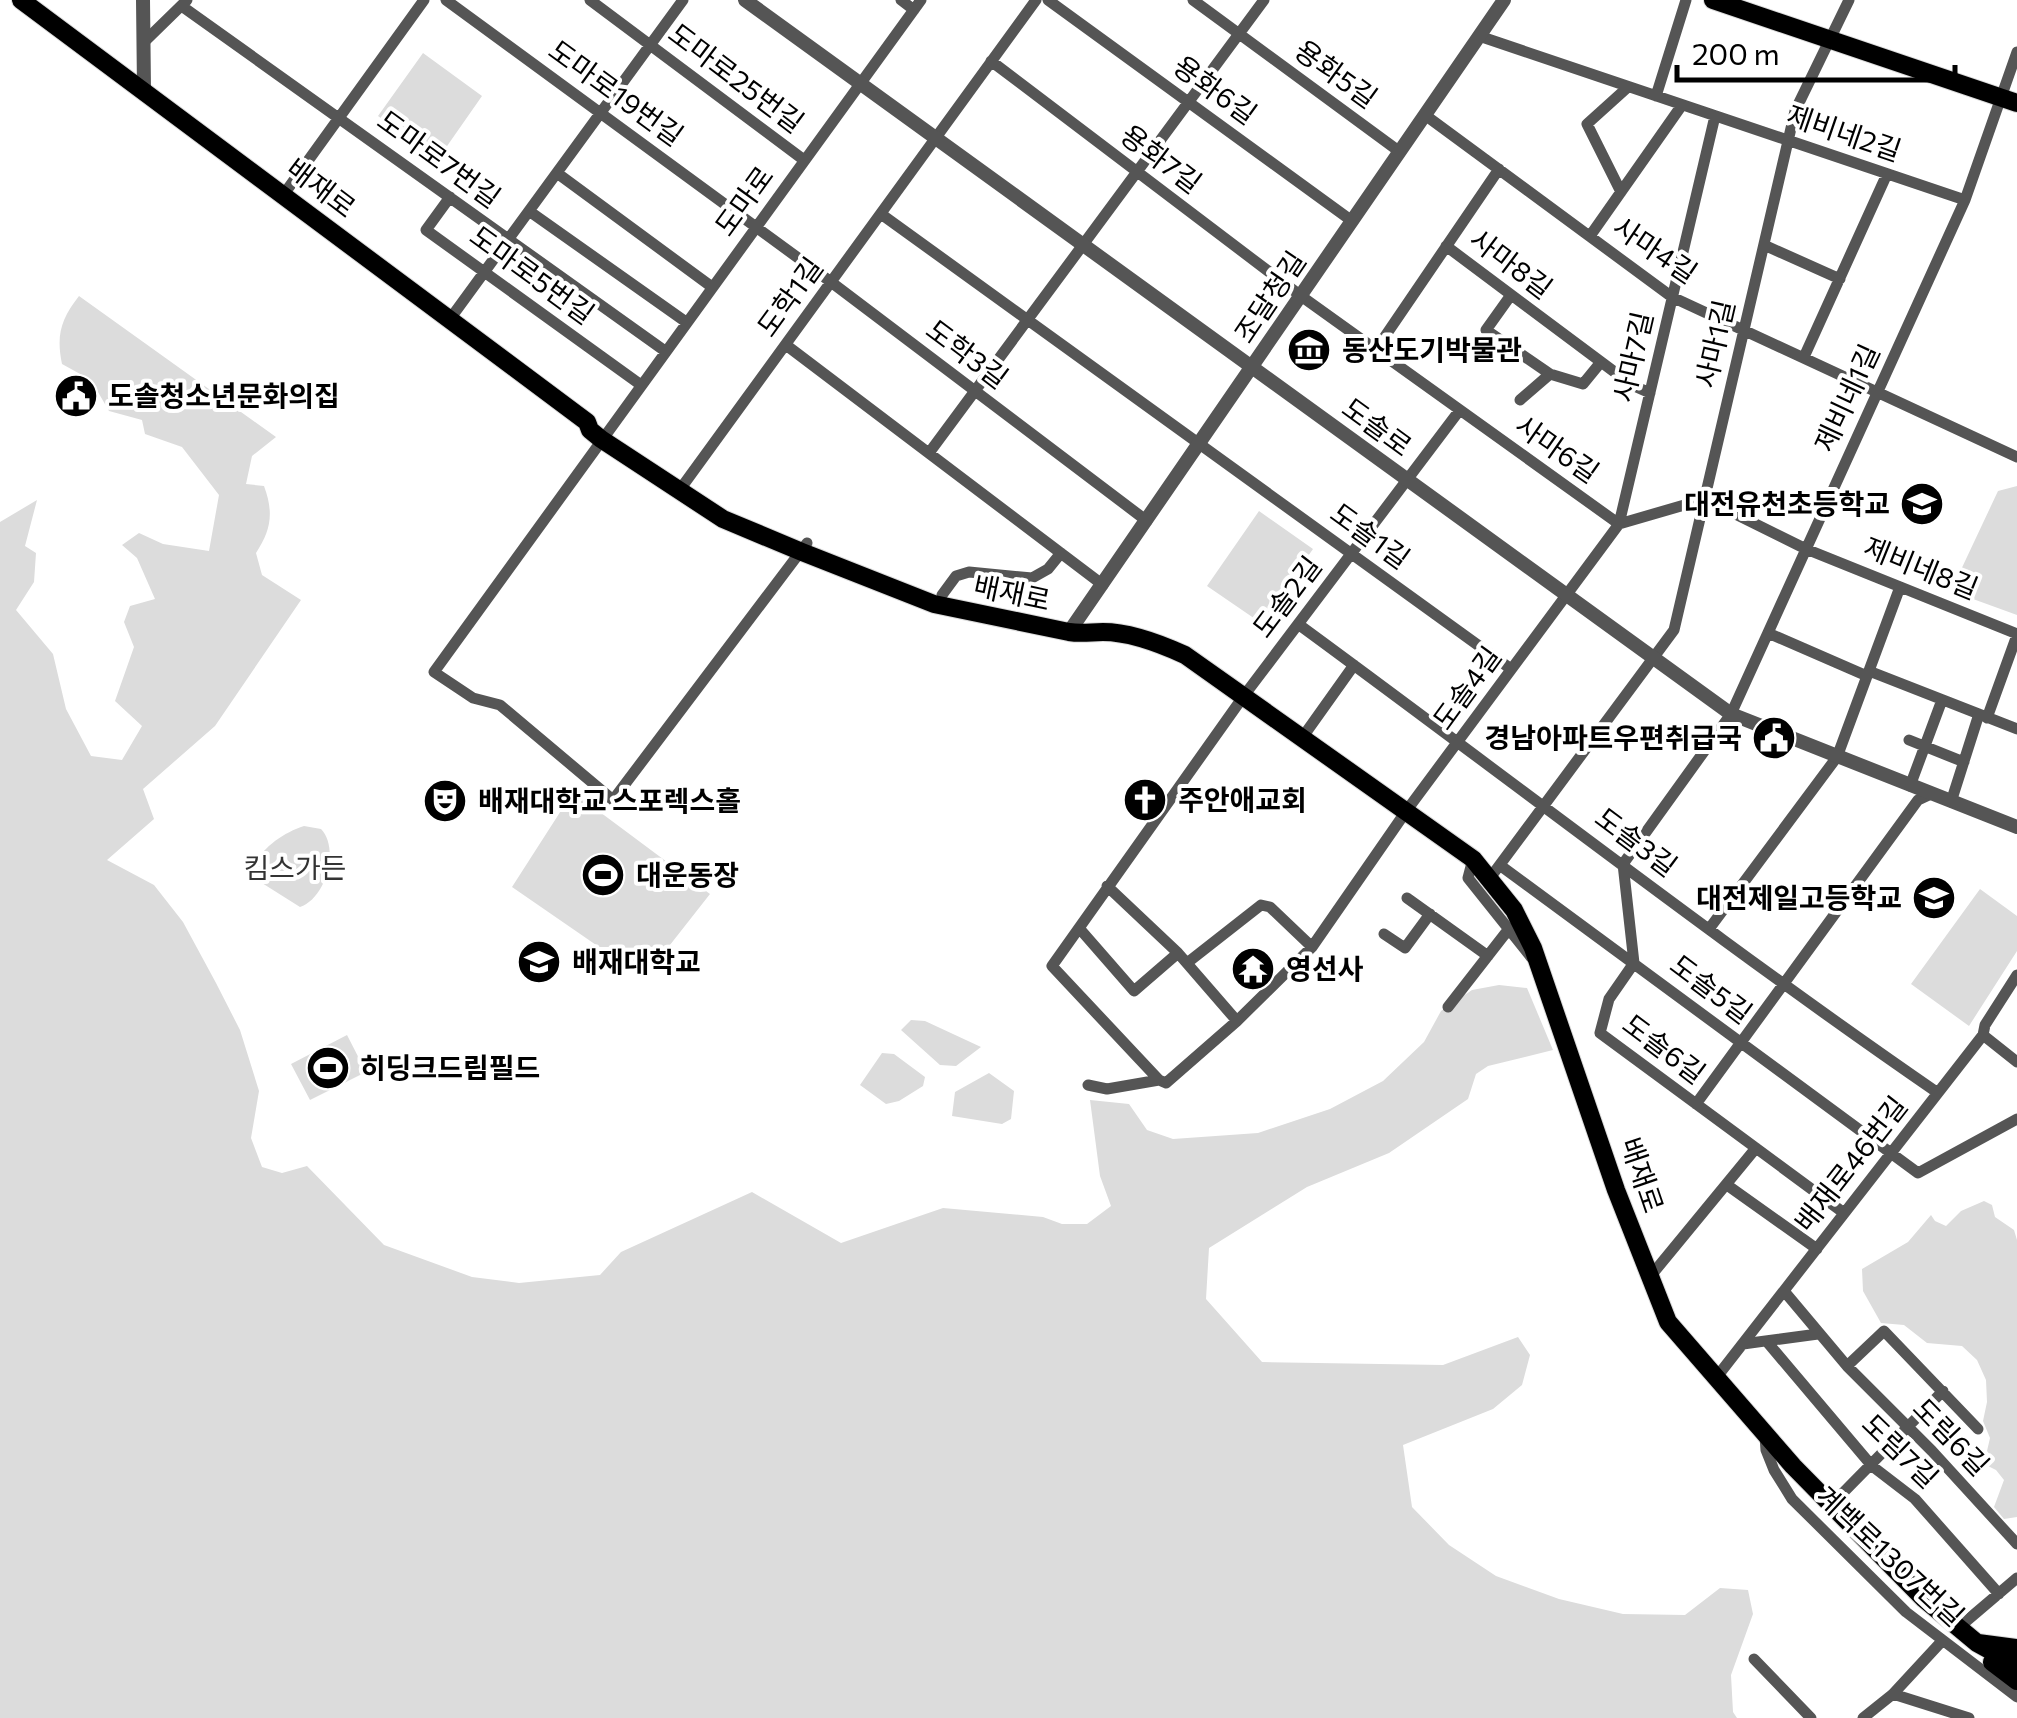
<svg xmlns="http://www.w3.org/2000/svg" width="2017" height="1718" font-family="Commissioner,'Noto Sans KR',sans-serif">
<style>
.green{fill:#dcdcdc}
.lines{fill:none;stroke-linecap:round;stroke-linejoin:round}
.primary-casing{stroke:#dbdbdb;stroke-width:20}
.minor{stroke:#555;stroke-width:11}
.tertiary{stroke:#555;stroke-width:14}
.primary{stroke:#000;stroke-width:18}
.labels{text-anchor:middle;stroke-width:8;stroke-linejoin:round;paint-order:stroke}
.street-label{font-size:28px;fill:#000;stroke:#fff}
.poi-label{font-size:28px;font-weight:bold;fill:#000;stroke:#fff;text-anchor:start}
.park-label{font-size:28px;fill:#333;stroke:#fff}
</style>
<rect width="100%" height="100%" fill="#fff"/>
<path class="green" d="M423,53L482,96L438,159L378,116Z
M79,296L276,437L252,456L246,484L264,486C274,513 271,530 256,553L262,575L301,600L215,726L143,789L154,819L107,860L154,885L183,922L216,983L240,1030L259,1091L251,1138L262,1167L282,1173L307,1166L384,1245L472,1277L519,1283L600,1275L621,1252L752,1192L841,1243L943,1208L1043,1217L1062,1224H1087L1111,1206L1100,1176L1090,1100L1129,1104L1147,1130L1173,1139L1258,1133L1330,1109L1383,1081L1424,1042L1441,1011L1472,990L1499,985L1527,988L1553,1050L1488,1066L1476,1074L1468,1099L1389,1153L1307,1187L1209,1248L1206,1299L1262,1362L1443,1365L1518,1337L1530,1355L1522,1385L1493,1409L1403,1445L1412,1507L1449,1545L1496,1576L1559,1599L1623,1614L1685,1615L1720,1588L1748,1590L1753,1614L1731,1675L1733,1712L1737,1718H0V522L37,500L25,546L36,553L34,582L16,610L53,654L66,709L91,756L122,760L142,726L115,701L134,647L124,622L130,606L155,599L137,558L122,545L139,533L163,544L209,551L219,495L182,447L145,434L142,420L109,411L91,380L62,364C56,335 61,319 79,296Z
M2017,486V615L1951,591L1998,491Z
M1259,511L1313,549L1261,623L1207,586Z
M573,792L710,894L644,978L512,887Z
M304,826L321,829C340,849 326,898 300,907L254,878L251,871C259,850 282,833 304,826Z
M1980,889L2017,916V951L1969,1026L1911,984Z
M911,1020L925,1021L981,1047L956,1066L940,1065L901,1030Z
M347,1035L366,1072L310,1100L291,1064Z
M882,1053L894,1054L925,1077L923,1086L899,1101L886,1104L860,1085Z
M989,1073L1014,1091L1011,1119L1002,1124L952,1116L955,1092Z
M1984,1201L1992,1205L1995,1217L2014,1230L2017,1240V1517L2004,1519L1994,1507L2004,1480L1996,1470L1984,1464L1990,1438L1983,1421L1987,1402L1986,1380L1977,1360L1962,1346L1927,1343L1904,1325L1881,1323L1863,1291L1862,1269L1908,1242L1931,1215L1935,1221L1946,1226L1961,1211Z"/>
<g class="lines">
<g class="primary-casing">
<path id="primary" d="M21,0L587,422L590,430L601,439L723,519L802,552L934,604L1069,632C1082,634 1091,632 1103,632C1130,632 1161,644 1185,655L1473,859L1514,910L1533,948L1616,1190L1668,1322L1793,1466L1923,1598L1977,1643L2017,1665
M1713,0L2017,103
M1978,1643L2017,1648
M1992,1662L2017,1681"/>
</g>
<path class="minor" d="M446,0L831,282L1147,521
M590,0L804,160
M901,0L914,10
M1048,0L1352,221
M1193,0L1400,152
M183,7L665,351
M1479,36L1965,200
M143,43L187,0
M991,61L1301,296L1619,524L1705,499L1806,549L2017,634
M1656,96L1686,0
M1425,115L1672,297L2017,457
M557,173L712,287
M1621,192L1587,124L1628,87
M284,194L424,0
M450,197L426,230L641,385
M529,211L686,322
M881,214L1511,669
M1590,236L1682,105
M1764,245L1840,279
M1446,246L1632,385L1650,393
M1511,295L1486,330L1550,374L1583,384L1601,362
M450,319L683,0
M786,345L1103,585
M1375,351L1499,169
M1804,357L1887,174
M1520,400L1550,374
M929,453L1264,0
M684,484L1036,0
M807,543L613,800L500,705L473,698L434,672L921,0
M942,595L956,576L969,572L1032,578L1048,569L1061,553
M1298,624C1511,780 1720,943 1938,1093
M1768,633L1867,676
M1869,671L2017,729
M1987,718L2017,635
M1302,738L1354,665
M1909,740L1964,762
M1910,786L1942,700
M1951,802L1979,714
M1473,859L1468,878L1531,957
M1501,866L1918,1173L2017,1119
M1490,878L1674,630L1795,111L1849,0
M1107,886L1178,953L1237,1021
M1407,898L1488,956
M1079,928L1134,991L1178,953
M1709,929L1837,757L1900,587
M1384,934L1405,948L1430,914
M1187,963L1261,905L1270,907L1312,947
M1448,1007L1508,930
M1983,1035L2017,1062
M1159,1080L1052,966L1243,697L1459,411
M1088,1085L1107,1089L1159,1080L1166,1083L1237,1021L1312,947L1407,810L1619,524L1715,116
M1696,1104L1918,800L1931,794
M1727,1185L1817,1249
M1844,1213L1600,1033L1609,999L1634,963L1623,864L1731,714L1965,200L2017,52
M1649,1278L1756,1148
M1784,1291L1847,1366L1932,1451L2017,1544
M1768,1343L1872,1466L1915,1499L1999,1594
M1743,1344L1818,1334
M1847,1366L1884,1331L1978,1429
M1716,1378L1983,1035L1985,1025L2017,975
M1765,1436L1766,1450L1774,1470L1792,1499L1906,1612L2017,1697
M1830,1506L1943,1391
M1957,1629L2017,1578
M1754,1659L1811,1718
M1893,1694L1969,1718
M1863,1718L1893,1694L1942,1641"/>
<path class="tertiary" d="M143,0L144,89
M745,0L1731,714L2017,827
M1069,632L1504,0"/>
<use href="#primary" class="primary"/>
</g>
<defs>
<g id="museum-disc" transform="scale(2.25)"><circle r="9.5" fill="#000" stroke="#fff"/><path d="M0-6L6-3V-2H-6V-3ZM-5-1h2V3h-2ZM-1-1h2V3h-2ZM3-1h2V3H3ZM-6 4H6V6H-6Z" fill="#fff"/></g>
<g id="civic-disc" transform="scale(2.25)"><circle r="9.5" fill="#000" stroke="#fff"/><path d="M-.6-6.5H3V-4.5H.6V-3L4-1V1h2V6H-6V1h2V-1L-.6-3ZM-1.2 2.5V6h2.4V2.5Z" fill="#fff"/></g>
<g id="school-disc" transform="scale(2.25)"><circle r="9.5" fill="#000" stroke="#fff"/><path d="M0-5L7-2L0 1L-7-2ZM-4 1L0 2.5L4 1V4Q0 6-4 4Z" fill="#fff"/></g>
<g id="church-disc" transform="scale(2.25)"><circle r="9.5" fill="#000" stroke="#fff"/><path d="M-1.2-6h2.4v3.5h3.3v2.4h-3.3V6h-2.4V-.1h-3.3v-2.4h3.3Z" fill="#fff"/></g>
<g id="theatre-disc" transform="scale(2.25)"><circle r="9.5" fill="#000" stroke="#fff"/><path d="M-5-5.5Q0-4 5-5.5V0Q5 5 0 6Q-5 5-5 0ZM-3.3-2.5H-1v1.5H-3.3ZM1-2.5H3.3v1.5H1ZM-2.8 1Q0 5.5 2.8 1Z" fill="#fff"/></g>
<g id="stadium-disc" transform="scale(2.25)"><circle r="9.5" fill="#000" stroke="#fff"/><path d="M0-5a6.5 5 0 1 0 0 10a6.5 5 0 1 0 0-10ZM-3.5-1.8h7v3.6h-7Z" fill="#fff"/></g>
<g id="university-disc" transform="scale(2.25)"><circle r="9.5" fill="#000" stroke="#fff"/><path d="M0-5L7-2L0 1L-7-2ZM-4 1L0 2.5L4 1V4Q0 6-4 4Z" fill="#fff"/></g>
<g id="temple-disc" transform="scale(2.25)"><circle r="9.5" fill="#000" stroke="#fff"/><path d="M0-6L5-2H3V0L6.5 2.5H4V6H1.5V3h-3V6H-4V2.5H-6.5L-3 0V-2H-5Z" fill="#fff"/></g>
</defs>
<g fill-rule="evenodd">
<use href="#museum-disc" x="1309" y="350"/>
<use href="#civic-disc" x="76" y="396"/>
<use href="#school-disc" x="1922" y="504"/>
<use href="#civic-disc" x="1774" y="738"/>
<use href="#church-disc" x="1145" y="800"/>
<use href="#theatre-disc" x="445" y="801"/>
<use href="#stadium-disc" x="603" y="875"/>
<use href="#school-disc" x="1934" y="898"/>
<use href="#university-disc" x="539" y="962"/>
<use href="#temple-disc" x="1253" y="969"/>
<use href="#stadium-disc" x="328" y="1068"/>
</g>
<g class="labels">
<g class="street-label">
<text transform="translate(1336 74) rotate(36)" y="10">용화5길</text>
<text transform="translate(736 78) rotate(37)" y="10">도마로25번길</text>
<text transform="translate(1215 90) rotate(36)" y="10">용화6길</text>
<text transform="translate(616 93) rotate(36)" y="10">도마로19번길</text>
<text transform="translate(1844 133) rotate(19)" y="10">제비네2길</text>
<text transform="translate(439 159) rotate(36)" y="10">도마로7번길</text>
<text transform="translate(1161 159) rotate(37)" y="10">용화7길</text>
<text transform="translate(321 188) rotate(37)" y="10">배재로</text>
<text transform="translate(744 201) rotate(-54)" y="10">도마로</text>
<text transform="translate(1655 250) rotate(34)" y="10">사마4길</text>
<text transform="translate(1511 264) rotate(37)" y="10">사마8길</text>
<text transform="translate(532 275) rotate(36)" y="10">도마로5번길</text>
<text transform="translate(790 297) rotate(-54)" y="10">도학1길</text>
<text transform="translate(1270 297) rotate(-56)" y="10">조달청길</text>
<text transform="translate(1715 344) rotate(-77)" y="10">사마1길</text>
<text transform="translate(967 354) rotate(37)" y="10">도학3길</text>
<text transform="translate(1633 357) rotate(-77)" y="10">사마7길</text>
<text transform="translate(1847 398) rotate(-65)" y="10">제비네1길</text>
<text transform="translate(1377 427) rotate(36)" y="10">도솔로</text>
<text transform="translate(1557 449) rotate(35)" y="10">사마6길</text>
<text transform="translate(1370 536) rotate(36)" y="10">도솔1길</text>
<text transform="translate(1921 568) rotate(22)" y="10">제비네8길</text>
<text transform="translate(1012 593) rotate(12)" y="10">배재로</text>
<text transform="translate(1287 597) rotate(-53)" y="10">도솔2길</text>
<text transform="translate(1467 688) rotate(-54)" y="10">도솔4길</text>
<text transform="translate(1636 842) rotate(37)" y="10">도솔3길</text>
<text transform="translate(1711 989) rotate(37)" y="10">도솔5길</text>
<text transform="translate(1664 1049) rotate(37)" y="10">도솔6길</text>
<text transform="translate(1851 1164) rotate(-52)" y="10">배재로46번길</text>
<text transform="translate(1642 1175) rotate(71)" y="10">배재로</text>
<text transform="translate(1951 1437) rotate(46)" y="10">도림6길</text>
<text transform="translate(1900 1451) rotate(44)" y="10">도림7길</text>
<text transform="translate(1890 1556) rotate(43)" y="10">계백로1307번길</text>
</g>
<g class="poi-label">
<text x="1342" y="360">동산도기박물관</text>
<text x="108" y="406">도솔청소년문화의집</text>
<text x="1890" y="514" text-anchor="end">대전유천초등학교</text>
<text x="1742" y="748" text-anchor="end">경남아파트우편취급국</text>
<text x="1178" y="810">주안애교회</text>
<text x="478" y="811">배재대학교 스포렉스홀</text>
<text x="636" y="885">대운동장</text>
<text x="1902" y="908" text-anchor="end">대전제일고등학교</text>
<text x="572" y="972">배재대학교</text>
<text x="1286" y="979">영선사</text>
<text x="360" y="1078">히딩크드림필드</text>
</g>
<g class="park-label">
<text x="295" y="878">킴스가든</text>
</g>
</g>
<path d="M1677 65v15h278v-15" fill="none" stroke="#000000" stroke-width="5"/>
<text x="1692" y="65" font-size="30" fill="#000000" stroke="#ffffff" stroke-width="8" paint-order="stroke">200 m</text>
</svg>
